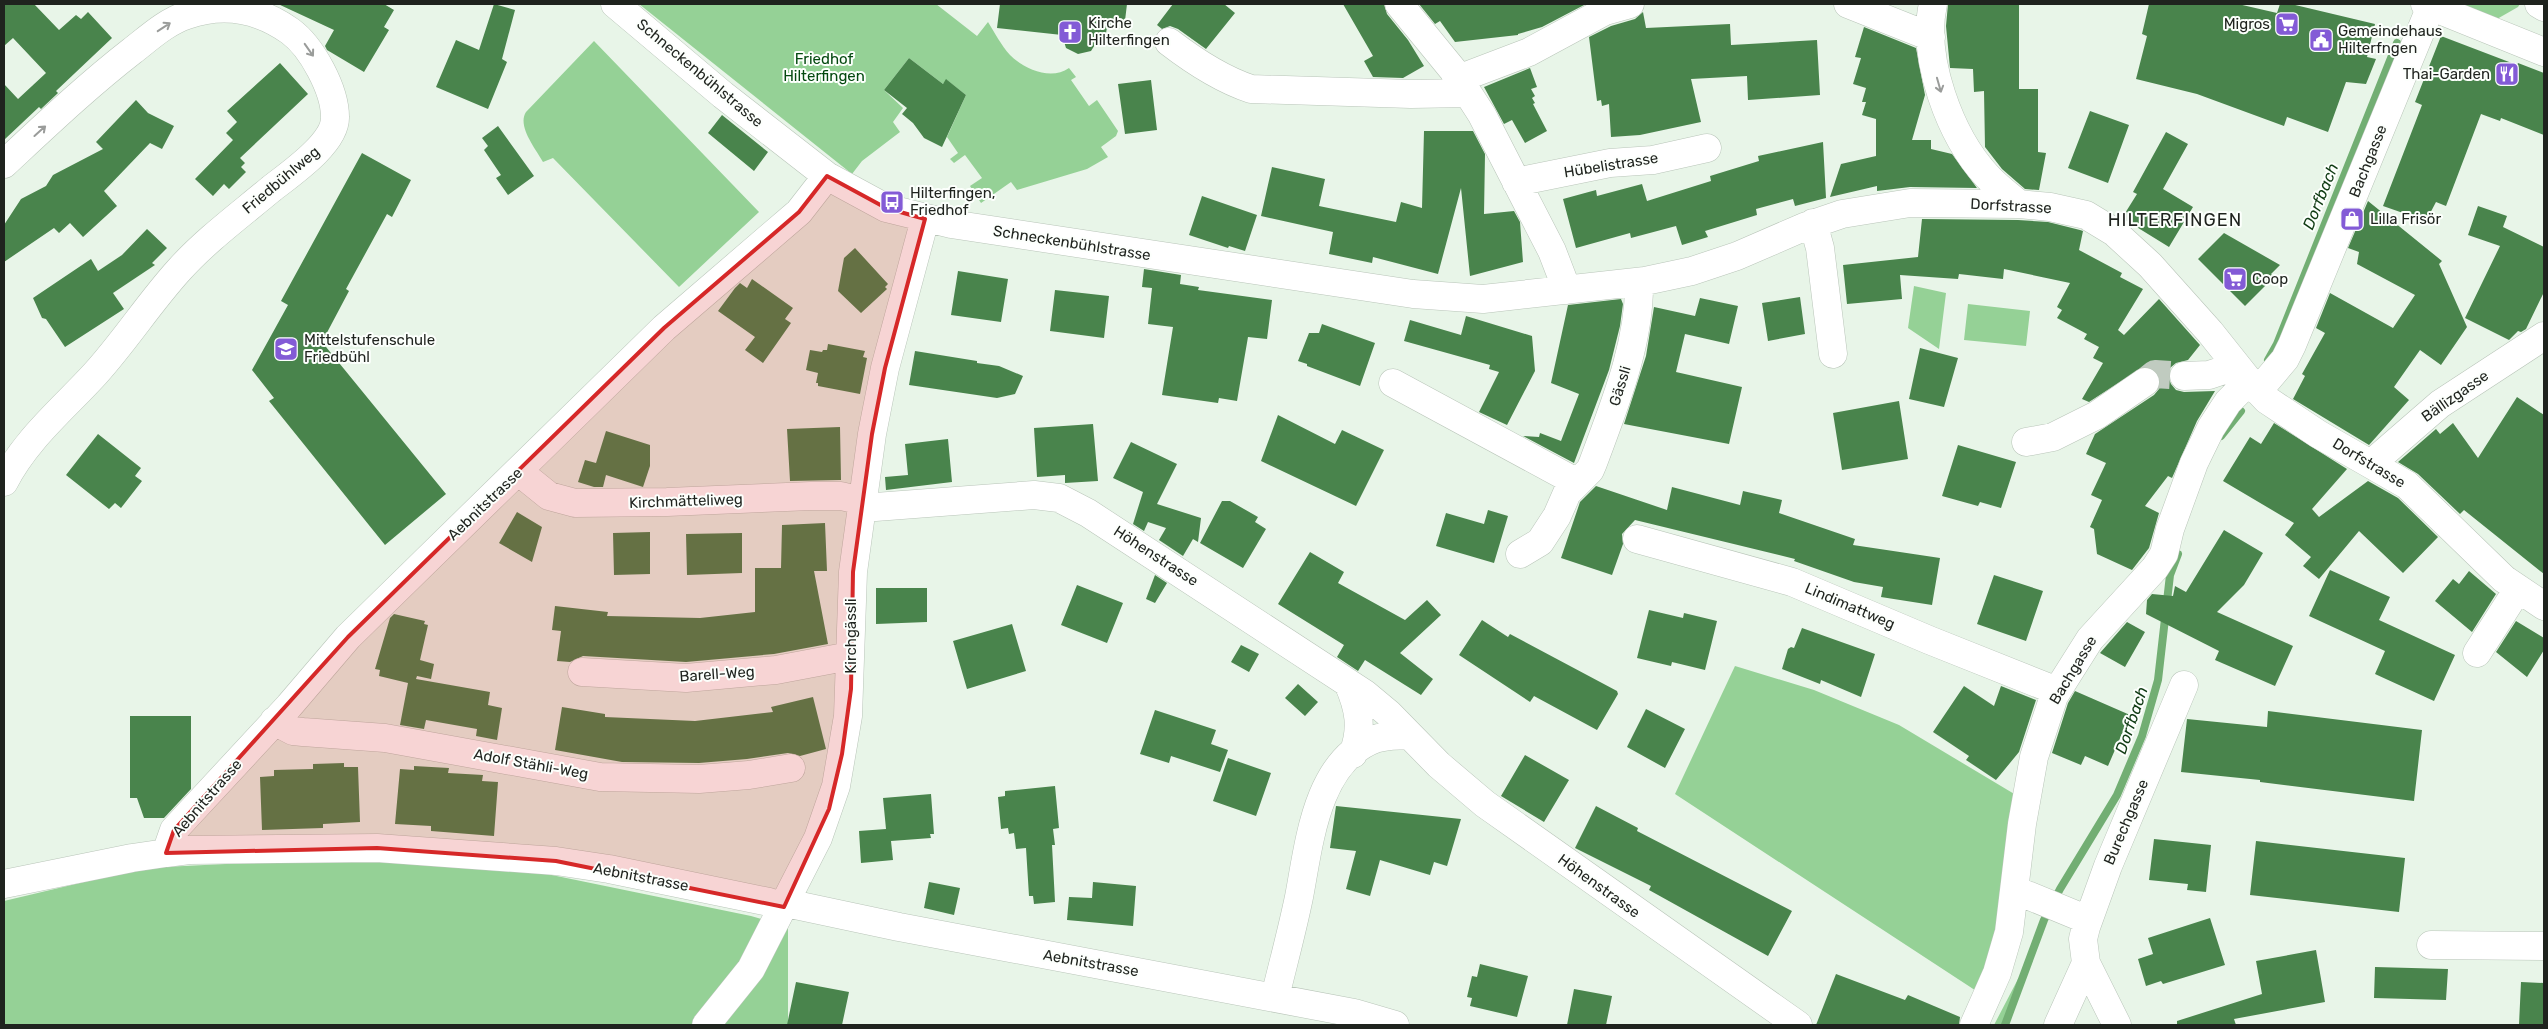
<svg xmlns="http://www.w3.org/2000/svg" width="2548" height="1029" font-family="Rubik,sans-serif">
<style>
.green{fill:#95d196}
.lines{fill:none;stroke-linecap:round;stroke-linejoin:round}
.stream{stroke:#72ae73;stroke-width:8}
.building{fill:#49844c}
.minor-tunnel{stroke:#c0cbc0;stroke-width:28;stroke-dasharray:28 14;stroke-linecap:butt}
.minor-casing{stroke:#b9c5b9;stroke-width:29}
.major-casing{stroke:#b9c5b9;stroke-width:29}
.minor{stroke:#fff;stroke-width:28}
.major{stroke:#fff;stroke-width:28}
.oneway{stroke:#9a9c9a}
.marked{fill:#d62828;fill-opacity:0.2;stroke:#d62828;stroke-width:4;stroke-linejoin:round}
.labels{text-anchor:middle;stroke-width:4;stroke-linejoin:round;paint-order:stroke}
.poi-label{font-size:15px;fill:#1f231e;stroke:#fcfffc;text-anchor:start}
.park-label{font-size:15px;fill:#03490f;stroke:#fcfffc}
.street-label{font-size:15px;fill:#1f231e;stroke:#fcfffc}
.water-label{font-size:16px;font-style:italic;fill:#0f3b13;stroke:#fcfffc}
.quarter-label{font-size:18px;letter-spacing:1px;fill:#1f231e;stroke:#fcfffc}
</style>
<rect width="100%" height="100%" fill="#e8f5e8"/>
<path class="green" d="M639,4H936L977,36L988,22C995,33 1001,45 1010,55C1024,69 1051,81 1069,68L1076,77L1071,80L1089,106L1097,100L1118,131L1116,136L1101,147L1108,157L1087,169L1017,190L1011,182L981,203L970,186L982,178L965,155L954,163L950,159L958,153L947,137L966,95L947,80L943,84L909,58L884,90L903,108L893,122L900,132L862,161L852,174Z
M2425,4H2520L2518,7L2483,27Z
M594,41L759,212L679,287L553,158L543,162C535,148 517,126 526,112Z
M1914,286L1946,293L1939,349L1908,328Z
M1968,304L2030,311L2026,346L1964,340Z
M1735,666L1814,690L1899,725L2026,801L1987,998L1675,794Z
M445,853L751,916L788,927V1025H4V901L143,868Z
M2027,970L2005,1025H1994L2018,979Z"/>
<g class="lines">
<path class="stream" d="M2268,360L2277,344L2397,43
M2221,436L2241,411
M2005,1025L2044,920L2060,889L2117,795L2142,736L2158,680L2170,575L2178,554"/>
</g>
<path class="building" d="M4,4H34L59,30L76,15L81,19L88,12L112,38L56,91L58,93L41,109L39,107L4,140V84L18,99L46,73L13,38L4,46Z
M278,4H384L394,10L384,27L389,30L364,72L327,50L325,46L334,30Z
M494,4L515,10L502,59L507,62L488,109L436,87L456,40L479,50Z
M1000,4H1127L1124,29L1107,27L1105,40H1098L1091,51L1078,54L1066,48L1062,35L997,28Z
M1173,4H1224L1235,13L1206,49L1178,29L1170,26L1162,29L1157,25Z
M1343,4H1384L1387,14L1408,40L1424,66L1403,78L1373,77L1364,61L1373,56Z
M1419,4H1586L1542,27L1518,34V35L1455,42L1440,21L1435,24Z
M1948,4H2019V89H2038V152L2046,153L2039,190L2025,189L2002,169L1985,147L1984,91L1974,92L1973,69L1950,68L1946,26Z
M2149,4H2238L2277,13L2280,4H2291L2375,24L2367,57L2376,59L2366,84L2346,82L2328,132L2287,117L2284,126L2197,94L2136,79L2147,36L2142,34Z
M1643,12L1646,28L1730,24L1731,45L1817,40L1820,95L1748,100L1747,76L1691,79L1701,122L1640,135L1611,137L1609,104L1602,106L1601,100L1597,101L1589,37L1611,26L1635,19Z
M1864,27L1916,48L1925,95L1912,140H1931V149L1952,154L1977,188L1910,187L1877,191V186L1830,197L1841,164L1876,156V119L1862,115L1866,102H1862L1866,88L1853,84L1861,58L1855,57Z
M2441,36L2517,65L2518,63L2544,73V135L2501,118L2500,121L2481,114L2446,206L2436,202L2426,221L2383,206L2422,105L2415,102Z
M909,58L943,84L946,79L966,95L942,147L924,138L913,123L902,114L907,108L884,90Z
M280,63L308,94L240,158L245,163L241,167L246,172L229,189L224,184L213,196L195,179L233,140L226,133L237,122L227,111Z
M1530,68L1537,87L1531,89L1535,96L1532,98L1535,103L1533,104L1547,131L1525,143L1512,120L1504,124L1484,87Z
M1151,80L1157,130L1125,134L1118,84Z
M136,100L148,113L174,126L162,149L150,143L104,191L117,206L83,237L70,223L59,233L54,228L4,262V225L21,199L46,186L53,175L103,149L96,142Z
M2090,111L2129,125L2108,183L2068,168Z
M722,115L768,152L754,171L708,133Z
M498,126L534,176L508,195L496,178L501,175L484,150L488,146L482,138Z
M1424,131H1473L1485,154L1484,214L1514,211L1520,222L1523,262L1470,276L1461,188L1438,274L1373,257L1372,263L1329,254L1333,232L1261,216L1272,167L1325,179L1319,206L1396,222L1401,202L1422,208Z
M2166,132L2188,144L2163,189L2193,207L2169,247L2122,218L2137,194L2133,192Z
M1823,142L1826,198L1795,206L1793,199L1756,209L1757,215L1705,231L1708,237L1682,245L1676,226L1631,238L1630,233L1576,248L1563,199L1596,190L1597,196L1642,184L1647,201L1711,181L1710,176L1759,161L1758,156Z
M362,153L411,180L392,217L387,214L346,289L349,291L322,342L446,494L385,545L269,401L274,398L252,370L288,305L281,301Z
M1202,196L1257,215L1245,251L1229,246L1228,248L1189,235Z
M2368,201L2442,261L2439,264L2467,327L2441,365L2420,350L2394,387L2409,400L2369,445L2293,399L2305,376L2302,374L2325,333L2316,328L2330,293L2393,328L2415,295L2357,264L2359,252L2348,248Z
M2478,206L2507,216L2503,227L2544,247V292L2526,329L2521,332L2518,331L2509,340L2465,318L2500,246L2468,235Z
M1922,219L2018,220L2048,222L2080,230L2083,231L2079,250L2122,273L2120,277L2143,289L2118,330L2124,335L2159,299L2200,345L2188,360L2176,363L2170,368L2168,376L2171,384L2176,390L2184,392L2215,391L2197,421L2172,478L2168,476L2145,506L2159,513L2149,548L2132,570L2097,554L2094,529L2090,527L2102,500L2091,495L2106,463L2086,454L2095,434L2154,395L2159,389L2161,381L2158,374L2152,368L2143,367L2089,402L2082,399L2103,363L2093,358L2099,347L2084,339L2087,334L2057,318L2062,310L2057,307L2070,283L2004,269L2003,279L1959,274L1958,279L1900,275L1902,299L1847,304L1843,265L1918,257Z
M147,229L167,248L152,263L155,265L113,293L124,309L65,347L46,319L42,318L33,298L91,259L98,271L122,255Z
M2224,233L2280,265L2271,274L2274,277L2245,306L2198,259Z
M855,248L888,284L885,287L887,289L861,313L838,291L844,258Z
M1144,269L1181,275L1180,284L1199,287L1198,290L1272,300L1267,339L1248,337L1237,401L1219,398L1218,403L1162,395L1173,327L1148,324L1152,288L1142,287Z
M958,271L1008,279L1001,322L951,315Z
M752,279L793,308L785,319L791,323L763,363L745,350L755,337L718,311L735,288L740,283L747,288Z
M1055,290L1109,296L1104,338L1050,331Z
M1800,297L1805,334L1768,341L1762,303Z
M1700,298L1738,306L1729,344L1685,334L1676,372L1742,387L1729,444L1624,424L1646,356L1654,307L1695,316Z
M1621,299L1623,304L1620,326L1609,370L1574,463L1523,436L1539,437L1540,433L1561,441L1579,394L1551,383L1568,305Z
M1466,316L1532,336L1535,371L1507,425L1479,412L1499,372L1489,369L1490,365L1404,341L1410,320L1461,335Z
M1322,324L1375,343L1360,386L1307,366V364L1298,361L1309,333H1319Z
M828,344L865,351L863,357L867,358L860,394L818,386V383H816L818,373L806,370L810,350L822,352L823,350H827Z
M1920,348L1958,358L1944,407L1909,399Z
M915,351L977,361V363L999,366L1023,376L1015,394L997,398L909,385Z
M2517,397L2544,415V574L2464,510L2460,514L2418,474L2398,462L2436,429L2440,434L2453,423L2478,458Z
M1899,401L1908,459L1842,470L1833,413Z
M1278,415L1335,444L1342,430L1384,450L1356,506L1261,461Z
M2274,423L2347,469L2312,509L2319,517L2368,481L2398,498L2438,537L2403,573L2359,531L2319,579L2303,566L2311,557L2285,535L2294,523L2223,481L2250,437L2261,444Z
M1093,424L1098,481L1065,483V475L1037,477L1034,428Z
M840,427L841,480L790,481L787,429Z
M606,431L650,445V466L643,487L606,475L603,487H594L578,482L585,460L596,463Z
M98,434L141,468L135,476L142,481L121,508L115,503L109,509L66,475Z
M948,439L952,482L886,490L885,477L908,475L905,444Z
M1131,442L1177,464L1157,504L1201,518L1198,542L1193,539L1183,556L1159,540L1166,528L1148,522L1144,531L1133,524L1143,492L1113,478Z
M1958,445L2016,462L2001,508L1980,502L1978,506L1942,496Z
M1596,486L1667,510L1672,487L1740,505L1743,491L1782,500L1779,513L1855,539L1853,545L1940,558L1932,605L1881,597L1883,587L1854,582L1794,561L1795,559L1635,520L1622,534L1623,544L1612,575L1561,558L1580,502Z
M1222,501H1230L1258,517L1255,522L1266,529L1243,568L1200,543Z
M1488,510L1508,516L1494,563L1436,546L1446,513L1484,524Z
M517,512L542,527L532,562L499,543Z
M825,523L827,571H814L828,644L774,654L686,662L583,656L570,662L557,661L561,631L552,630L555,606L608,612L607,616L700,618L755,612V568H781L782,525Z
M2224,530L2263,553L2244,585L2217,612L2293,646L2275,686L2215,660L2219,651L2146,614L2147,600L2152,594L2173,596L2175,586L2186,592Z
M650,532V574L614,575L613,533Z
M742,533V573L687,575L686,534Z
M1310,552L1344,572L1338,583L1405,620L1427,600L1441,615L1400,653L1433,679L1421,695L1365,660L1358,671L1337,657L1344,645L1278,604Z
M2330,570L2390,597L2379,620L2455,655L2434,701L2375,674L2385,651L2309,616Z
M2469,571L2496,594L2472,632L2435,601L2453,579L2459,584Z
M1155,575L1167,583L1155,603L1146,599Z
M1994,575L2043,591L2026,641L1977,624Z
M1077,585L1123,603L1107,643L1061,625Z
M876,588H927V622L876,624Z
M1649,610L1683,618L1684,613L1717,621L1705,670L1672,662L1671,666L1637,658Z
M394,614L425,621L424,624L428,625L420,660L434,664L431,679L417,676L416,679L490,692L488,705L502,708L497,740L476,736L477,729L426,720L424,729L400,725L408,683L379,676L380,670L375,669L390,618Z
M1482,620L1508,637L1510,634L1617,691L1618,694L1597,730L1534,696L1530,702L1459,655Z
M2516,621L2544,638V650L2527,677L2496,652Z
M2127,622L2145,632L2125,667L2100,653Z
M1012,624L1026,671L967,689L953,641Z
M1802,628L1875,654L1861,697L1821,680L1820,684L1782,669L1788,649L1791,647L1794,648Z
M1241,645L1259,654L1249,672L1231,662Z
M1298,684L1318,702L1305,716L1285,698Z
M1964,686L1994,706L2001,686L2036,700L2019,752L1996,780L1966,760L1969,756L1933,732Z
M2075,691L2130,715L2108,766L2085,756L2081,765L2052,753L2068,703Z
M813,697L826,749L800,756L788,753L747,759L699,763L622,762L555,750L562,707L605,714V717L695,721L773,712L771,707Z
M1646,709L1685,729L1665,768L1627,747Z
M1155,710L1216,730L1211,744L1228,750L1220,772L1171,756L1169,763L1140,754Z
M2268,711L2422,730L2414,801L2260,782V780L2181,772L2187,719L2267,727Z
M130,716H191V789L164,818H144L137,798H130Z
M1525,755L1569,780L1544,822L1501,796Z
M1228,758L1271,773L1256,816L1213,801Z
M344,763V767H358L360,822L323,824V828L262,830L260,777L274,776V770L313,769V764Z
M414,766L449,768L448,773L483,775L482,781L498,782L494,836L431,831V826L395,824L400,769L414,770Z
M1055,786L1059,828L1053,829L1055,845H1052L1055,902L1034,904L1033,896H1029L1026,848L1016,849L1014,833L1009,834L1008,828L1001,829L998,797L1005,796V791Z
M931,794L934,834H930L931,838L891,841L893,860L861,863L859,831L886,829L883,798Z
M1336,806L1461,819L1447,866L1434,862L1430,875L1380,860L1370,896L1346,889L1356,851L1330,848Z
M1596,806L1638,828L1637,831L1792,911L1768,956L1649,890L1651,886L1575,848Z
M2154,839L2211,845L2206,892L2187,890L2188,884L2149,880Z
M2256,841L2405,858L2399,912L2250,895Z
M929,882L960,888L954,915L924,908Z
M1093,882L1136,886L1133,926L1067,920L1069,897L1092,898Z
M2210,918L2225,965L2163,984L2161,981L2146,986L2138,959L2153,954L2148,938Z
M2316,950L2325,1002L2234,1019L2236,1025H2177V1021L2262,994L2256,961Z
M1480,964L1528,976L1517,1017L1470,1006L1472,998L1467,997L1472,976L1477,977Z
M2375,967L2448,969L2446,1000L2374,998Z
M1836,974L1905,1000L1908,995L1960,1017L1959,1025H1816Z
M796,982L849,992L842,1025H787Z
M2521,982L2544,983V1025H2519Z
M1574,989L1612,996L1606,1025H1567Z"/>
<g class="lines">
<path class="minor-tunnel" d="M2145,382L2155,374L2184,376"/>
<g class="minor-casing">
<path id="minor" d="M615,4L723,95L827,176L886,208L951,224L1413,294L1483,299L1645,281L1692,271L1737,256L1804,227L1842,214L1910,203L2019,204L2050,207L2086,215L2114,232L2150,265L2210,332L2249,381L2267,400L2318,434L2407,485L2504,579L2544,606
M1399,4L1453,70L1482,115L1552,251L1567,290
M1848,4L1931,37
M1933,4C1921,58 1950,136 1987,176C1996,186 2008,195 2019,204
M2539,4L2544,7
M1169,42C1195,62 1221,79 1251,89L1411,94L1468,93
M1458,79L1529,52L1605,11L1630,4
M4,164C46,125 87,86 132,51C150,37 166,22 187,15C224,2 259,9 290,31C312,47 335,90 335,117C336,143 290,174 271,189C240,215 206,240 179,270C149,303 125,341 95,374C63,409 26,439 4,482
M1516,182L1610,163L1653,160L1707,148
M1813,223L1820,248L1833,354
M2184,376L2209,375L2236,366
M1393,383L1576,482
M2258,391L2285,359L2292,345L2431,6
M2026,442L2053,437L2097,415L2145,382
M2372,463L2440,404L2544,336
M518,471L549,496L575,503L667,502L811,496H841L862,501
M862,508L1034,495L1059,498L1088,513L1365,694L1389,714L1439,765L1485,804L1798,1025
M1637,539L1792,582L1929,640L2057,691
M1520,554L1540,542L1557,516L1567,493L1590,470L1593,463C1614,406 1640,344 1639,282
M2477,653L2518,589
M582,672L686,678L776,670L850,656
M1348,683C1359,708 1363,728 1353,754
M274,721L293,731L303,732L385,738L600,777L699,779L749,775L791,768
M166,853L189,850L377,848L556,861L609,869L769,902L784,907
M4,884L132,858L166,853L174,830L289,706L348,637L664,328L799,212L827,176
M2015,890L2088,920
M786,903L899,927L1354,1013L1395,1025
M2431,945L2544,946
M2086,963L2117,1025
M1275,997C1283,964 1292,931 1299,897C1309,845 1316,761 1375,739C1386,735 1397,736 1409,735
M706,1025L751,969L818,838L836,786L848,716L853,572L872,434L885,368L925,219
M1974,1025L1997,973L2009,932L2022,824L2034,757L2054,696L2090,639L2155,568L2164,554L2170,529L2194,463L2211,428L2228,402L2249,381
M2058,1025L2086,963L2083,939L2086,927L2108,866L2184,685"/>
</g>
<g class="major-casing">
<path id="major" d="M2425,4L2544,52"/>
</g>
<use href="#minor" class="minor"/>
<use href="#major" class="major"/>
</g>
<defs><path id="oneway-shaft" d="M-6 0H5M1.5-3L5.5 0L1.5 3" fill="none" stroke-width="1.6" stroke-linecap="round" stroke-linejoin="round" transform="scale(1.25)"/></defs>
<g class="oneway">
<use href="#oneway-shaft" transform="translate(164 27) rotate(-33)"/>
<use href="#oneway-shaft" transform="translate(309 50) rotate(55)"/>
<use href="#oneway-shaft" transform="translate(1939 85) rotate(74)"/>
<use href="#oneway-shaft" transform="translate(40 131) rotate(-42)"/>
</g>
<path class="marked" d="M827,176L886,208L925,219L885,368L872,434L853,572L851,689L842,754L829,809L784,907L556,861L377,848L166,853L174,830L348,637L664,328L799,212Z"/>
<defs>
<g id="supermarket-square" transform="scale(1.25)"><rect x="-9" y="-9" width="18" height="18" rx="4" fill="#835bd6" stroke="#fcfffc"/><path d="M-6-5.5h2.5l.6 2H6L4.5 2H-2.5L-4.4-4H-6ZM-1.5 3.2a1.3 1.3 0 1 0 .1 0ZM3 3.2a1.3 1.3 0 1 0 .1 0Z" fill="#fff"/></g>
<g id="church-square" transform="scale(1.25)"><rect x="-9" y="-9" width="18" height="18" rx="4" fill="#835bd6" stroke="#fcfffc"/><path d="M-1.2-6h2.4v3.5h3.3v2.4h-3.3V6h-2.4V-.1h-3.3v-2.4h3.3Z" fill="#fff"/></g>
<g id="civic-square" transform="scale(1.25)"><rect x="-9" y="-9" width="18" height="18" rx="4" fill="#835bd6" stroke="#fcfffc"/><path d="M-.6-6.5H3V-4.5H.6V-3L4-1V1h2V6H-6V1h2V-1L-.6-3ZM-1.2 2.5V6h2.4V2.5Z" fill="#fff"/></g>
<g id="restaurant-square" transform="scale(1.25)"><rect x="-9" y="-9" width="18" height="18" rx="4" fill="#835bd6" stroke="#fcfffc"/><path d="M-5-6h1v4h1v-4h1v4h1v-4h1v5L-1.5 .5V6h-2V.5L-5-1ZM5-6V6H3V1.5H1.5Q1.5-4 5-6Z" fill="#fff"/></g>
<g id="bus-square" transform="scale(1.25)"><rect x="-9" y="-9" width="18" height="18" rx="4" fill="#835bd6" stroke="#fcfffc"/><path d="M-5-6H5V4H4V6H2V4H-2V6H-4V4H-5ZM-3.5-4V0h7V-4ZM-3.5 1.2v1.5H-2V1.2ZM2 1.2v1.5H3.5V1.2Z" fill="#fff"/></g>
<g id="shop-square" transform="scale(1.25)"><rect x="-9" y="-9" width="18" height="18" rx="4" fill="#835bd6" stroke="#fcfffc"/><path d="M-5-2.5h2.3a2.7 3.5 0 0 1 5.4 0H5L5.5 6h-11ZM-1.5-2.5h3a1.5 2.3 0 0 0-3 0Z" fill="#fff"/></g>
<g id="school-square" transform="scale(1.25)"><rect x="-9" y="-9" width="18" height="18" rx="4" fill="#835bd6" stroke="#fcfffc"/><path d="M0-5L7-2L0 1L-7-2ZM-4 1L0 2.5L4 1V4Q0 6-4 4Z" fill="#fff"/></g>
</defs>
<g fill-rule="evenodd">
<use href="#supermarket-square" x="2287" y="24"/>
<use href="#church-square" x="1070" y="32"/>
<use href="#civic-square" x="2321" y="40"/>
<use href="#restaurant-square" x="2507" y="74"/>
<use href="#bus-square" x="892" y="202"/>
<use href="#shop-square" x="2352" y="219"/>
<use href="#supermarket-square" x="2235" y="279"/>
<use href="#school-square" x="286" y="349"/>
</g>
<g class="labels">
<g class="poi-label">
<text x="1088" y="28">Kirche<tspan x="1088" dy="17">Hilterfingen</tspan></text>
<text x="2270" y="29" text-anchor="end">Migros</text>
<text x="2338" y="36">Gemeindehaus<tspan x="2338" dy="17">Hilterfngen</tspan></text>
<text x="2490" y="79" text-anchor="end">Thai-Garden</text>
<text x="910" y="198">Hilterfingen,<tspan x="910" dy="17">Friedhof</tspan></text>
<text x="2370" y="224">Lilla Frisör</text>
<text x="2252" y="284">Coop</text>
<text x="304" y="345">Mittelstufenschule<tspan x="304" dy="17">Friedbühl</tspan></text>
</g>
<g class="park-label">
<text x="824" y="64">Friedhof<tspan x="824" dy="17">Hilterfingen</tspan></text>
</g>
<g class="street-label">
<text transform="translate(700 73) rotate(40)" y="5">Schneckenbühlstrasse</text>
<text transform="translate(2368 161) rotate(-68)" y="5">Bachgasse</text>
<text transform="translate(1611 165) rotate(-9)" y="5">Hübelistrasse</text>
<text transform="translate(281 180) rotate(-40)" y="5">Friedbühlweg</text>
<text transform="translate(2011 206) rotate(3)" y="5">Dorfstrasse</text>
<text transform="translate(1072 243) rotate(9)" y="5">Schneckenbühlstrasse</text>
<text transform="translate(1620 386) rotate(-73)" y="5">Gässli</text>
<text transform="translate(2455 396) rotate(-35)" y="5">Bällizgasse</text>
<text transform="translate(2369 463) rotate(31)" y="5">Dorfstrasse</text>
<text transform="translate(686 501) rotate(-2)" y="5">Kirchmätteliweg</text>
<text transform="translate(485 504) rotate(-44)" y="5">Aebnitstrasse</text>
<text transform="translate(1156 556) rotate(33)" y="5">Höhenstrasse</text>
<text transform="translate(1850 606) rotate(23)" y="5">Lindimattweg</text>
<text transform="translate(851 636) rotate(-90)" y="5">Kirchgässli</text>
<text transform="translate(2073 670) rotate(-59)" y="5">Bachgasse</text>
<text transform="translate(717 674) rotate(-4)" y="5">Barell-Weg</text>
<text transform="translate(531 764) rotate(10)" y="5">Adolf Stähli-Weg</text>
<text transform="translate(207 798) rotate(-49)" y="5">Aebnitstrasse</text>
<text transform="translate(2126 822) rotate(-67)" y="5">Burechgasse</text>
<text transform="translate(641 877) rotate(11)" y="5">Aebnitstrasse</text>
<text transform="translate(1599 886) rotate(36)" y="5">Höhenstrasse</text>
<text transform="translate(1091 963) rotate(10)" y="5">Aebnitstrasse</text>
</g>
<g class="water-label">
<text transform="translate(2320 196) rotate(-68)" y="6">Dorfbach</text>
<text transform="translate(2131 720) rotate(-71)" y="6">Dorfbach</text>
</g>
<g class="quarter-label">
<text x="2175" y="226">HILTERFINGEN</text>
</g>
</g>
<rect width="2548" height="1029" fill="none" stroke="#1f231e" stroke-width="10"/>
</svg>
